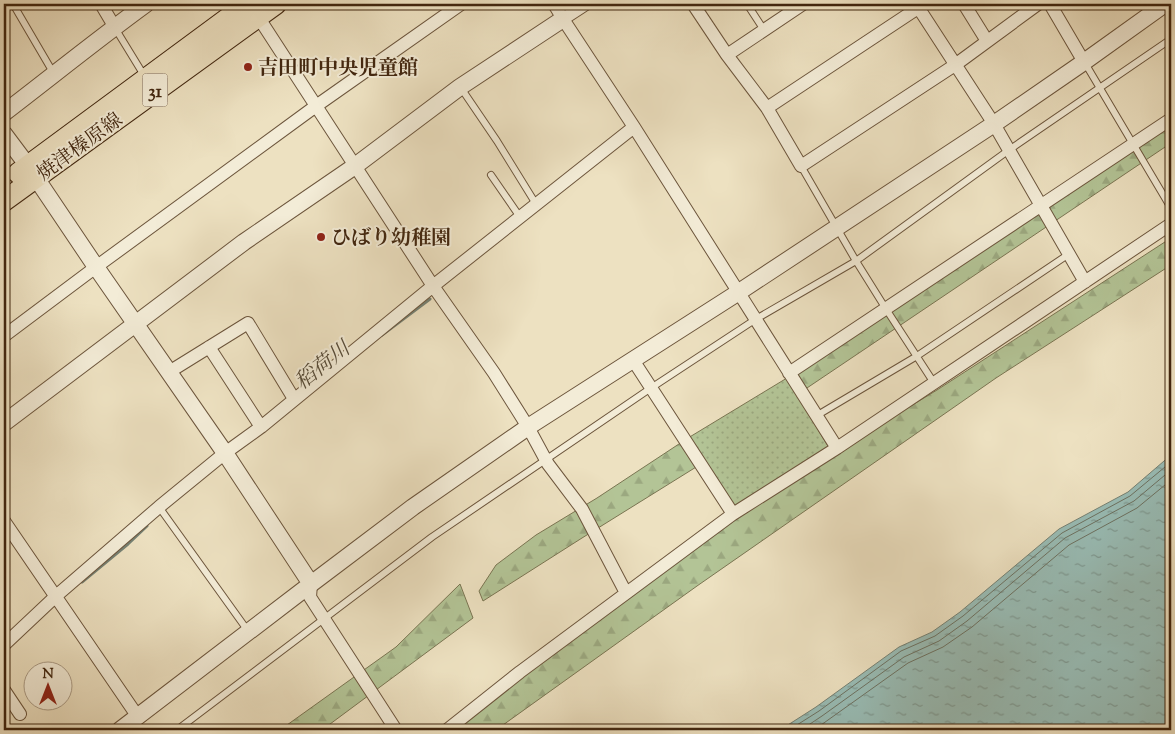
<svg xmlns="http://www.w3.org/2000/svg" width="1175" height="734" font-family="'Sorts Mill Goudy','Noto Serif JP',serif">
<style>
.forest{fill:url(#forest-firs);stroke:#7a7552}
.park{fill:url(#park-dots);stroke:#7a7552}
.water{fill:url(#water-ripples);stroke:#768173}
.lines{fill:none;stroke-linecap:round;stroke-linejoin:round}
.shore{stroke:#6d7262;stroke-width:1}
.stream{stroke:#768173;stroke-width:3}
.service-casing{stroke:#6c553c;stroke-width:8}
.minor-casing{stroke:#6c553c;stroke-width:14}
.tertiary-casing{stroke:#6c553c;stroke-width:18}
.primary-casing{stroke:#41260f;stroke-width:22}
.service{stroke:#f3ecd7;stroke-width:6}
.minor{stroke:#f3ecd7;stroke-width:12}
.tertiary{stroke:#f3ecd7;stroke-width:16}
.primary{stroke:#ede1c1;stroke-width:20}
.poi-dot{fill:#8f2418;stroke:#f3ecd7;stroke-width:2}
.labels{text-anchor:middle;stroke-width:4;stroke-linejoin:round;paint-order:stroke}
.shield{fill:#f3ecd7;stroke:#76614b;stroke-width:1}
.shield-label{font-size:19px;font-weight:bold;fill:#41260f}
.poi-label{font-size:20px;font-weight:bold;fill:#41260f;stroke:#f3ecd7;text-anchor:start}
.street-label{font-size:20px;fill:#41260f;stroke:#f3ecd7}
.water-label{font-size:21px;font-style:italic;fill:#574c39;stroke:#f3ecd7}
</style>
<defs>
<pattern id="forest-firs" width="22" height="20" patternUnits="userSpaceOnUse" patternTransform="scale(1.25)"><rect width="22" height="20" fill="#b3c496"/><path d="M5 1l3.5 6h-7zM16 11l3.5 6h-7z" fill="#9ba880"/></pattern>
<pattern id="park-dots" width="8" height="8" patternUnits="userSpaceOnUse" patternTransform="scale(1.25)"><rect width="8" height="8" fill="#b3c496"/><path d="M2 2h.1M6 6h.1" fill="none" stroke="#9ba880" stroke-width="1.8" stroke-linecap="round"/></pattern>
<pattern id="water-ripples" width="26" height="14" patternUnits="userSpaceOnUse" patternTransform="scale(1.25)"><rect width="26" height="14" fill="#99bdb6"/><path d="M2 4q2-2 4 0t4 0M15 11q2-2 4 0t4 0" fill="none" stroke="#7e9992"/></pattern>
</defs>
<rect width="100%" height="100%" fill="#ede1c1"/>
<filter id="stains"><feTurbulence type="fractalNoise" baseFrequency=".004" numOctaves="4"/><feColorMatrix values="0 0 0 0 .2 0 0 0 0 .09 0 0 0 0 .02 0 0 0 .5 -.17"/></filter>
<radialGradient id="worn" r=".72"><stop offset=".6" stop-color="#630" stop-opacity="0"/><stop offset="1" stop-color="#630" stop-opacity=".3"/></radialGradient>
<path class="forest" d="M1171,118V143L801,392L789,373Z
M1171,238V265L996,378L697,586L496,730H448L733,514L937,390Z
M685,440L701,464L582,538L483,601L479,591L496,565L536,535L597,498Z
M460,584L473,618L322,730H280L396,647Z"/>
<path class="park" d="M787,378L829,448L735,507L688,438Z"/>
<path class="water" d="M1171,455V730H780L816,707L899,647L932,632L960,612L1059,529L1128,492Z"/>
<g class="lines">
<path class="shore" d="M789,730L819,711L901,651L935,636L963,616L1062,533L1130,496L1171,462
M801,730L822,716L904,657L939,641L967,621L1065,538L1134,501L1171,470
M814,730L908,663L943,647L972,627L1069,545L1137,508L1171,480"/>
<path class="stream" d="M382,335L430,299
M82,582L128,544L147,526"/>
<g class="service-casing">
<path id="service" d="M13,4L54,74
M749,7L764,30
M115,28L145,77
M1085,63L1171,208
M461,88L497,141L536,204
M801,166L856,261L886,309L934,383
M491,175L520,217
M816,416L917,356L1069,254
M159,507L248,631
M177,730L432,537L651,388L756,319L856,261L1009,150L1171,39"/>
</g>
<g class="minor-casing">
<path id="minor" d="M101,4L114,26
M554,4L563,19L634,127L837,448
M693,4L727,55L767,108L801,166L955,65L1038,4
M916,4L994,124L1085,282
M964,4L987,41
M1050,4L1084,62
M255,12L433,286L494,373L528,427L548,464L582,509L626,593
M563,19L586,4
M727,55L803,4
M767,108L918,8
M4,336L96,267L316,106L461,4
M209,347L261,427
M633,360L733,514
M169,372L248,323L294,399
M789,373L1171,119
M4,521L138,717
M311,584L310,597L396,730
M4,645L56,596L159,507L225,453L261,427L433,286L634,127
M4,690L20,714
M447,730L520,672L733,514L837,448L1171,224"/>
</g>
<g class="tertiary-casing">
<path id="tertiary" d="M4,113C51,77 98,39 146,4
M4,134L28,166L96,267L225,453L311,584
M4,423L244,242L355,166L460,87L563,19
M120,730L311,584L413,507L528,427L739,292L994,124L1084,62L1165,4"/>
</g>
<g class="primary-casing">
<path id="primary" d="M18,173L247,4
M4,201L276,4"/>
</g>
<use href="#service" class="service"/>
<use href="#minor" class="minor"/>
<use href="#tertiary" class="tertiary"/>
<use href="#primary" class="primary"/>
</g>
<g class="poi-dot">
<circle cx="248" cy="67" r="5"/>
<circle cx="321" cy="237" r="5"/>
</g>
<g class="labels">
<rect class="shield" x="142.5" y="73.5" width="25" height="33" rx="4"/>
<g class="shield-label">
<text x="155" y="97">31</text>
</g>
<g class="poi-label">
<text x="258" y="74">吉田町中央児童館</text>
<text x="331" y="244">ひばり幼稚園</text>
</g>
<g class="street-label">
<text transform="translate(79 146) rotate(-36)" y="7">焼津榛原線</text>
</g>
<g class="water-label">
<text transform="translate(322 365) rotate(-38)" y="7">稻荷川</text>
</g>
</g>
<rect width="1175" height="734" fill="none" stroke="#ede1c1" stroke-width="20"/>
<rect x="5" y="5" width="1165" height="724" fill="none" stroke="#41260f" stroke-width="2.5"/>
<rect x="10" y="10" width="1155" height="714" fill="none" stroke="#41260f"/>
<g transform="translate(48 686)"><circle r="24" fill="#f3ecd7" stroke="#ac9d87"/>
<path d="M0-4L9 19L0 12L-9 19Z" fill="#8f2418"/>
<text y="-8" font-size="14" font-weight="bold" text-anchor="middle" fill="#41260f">N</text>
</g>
<rect width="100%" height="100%" filter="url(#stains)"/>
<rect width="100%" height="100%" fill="url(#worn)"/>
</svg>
